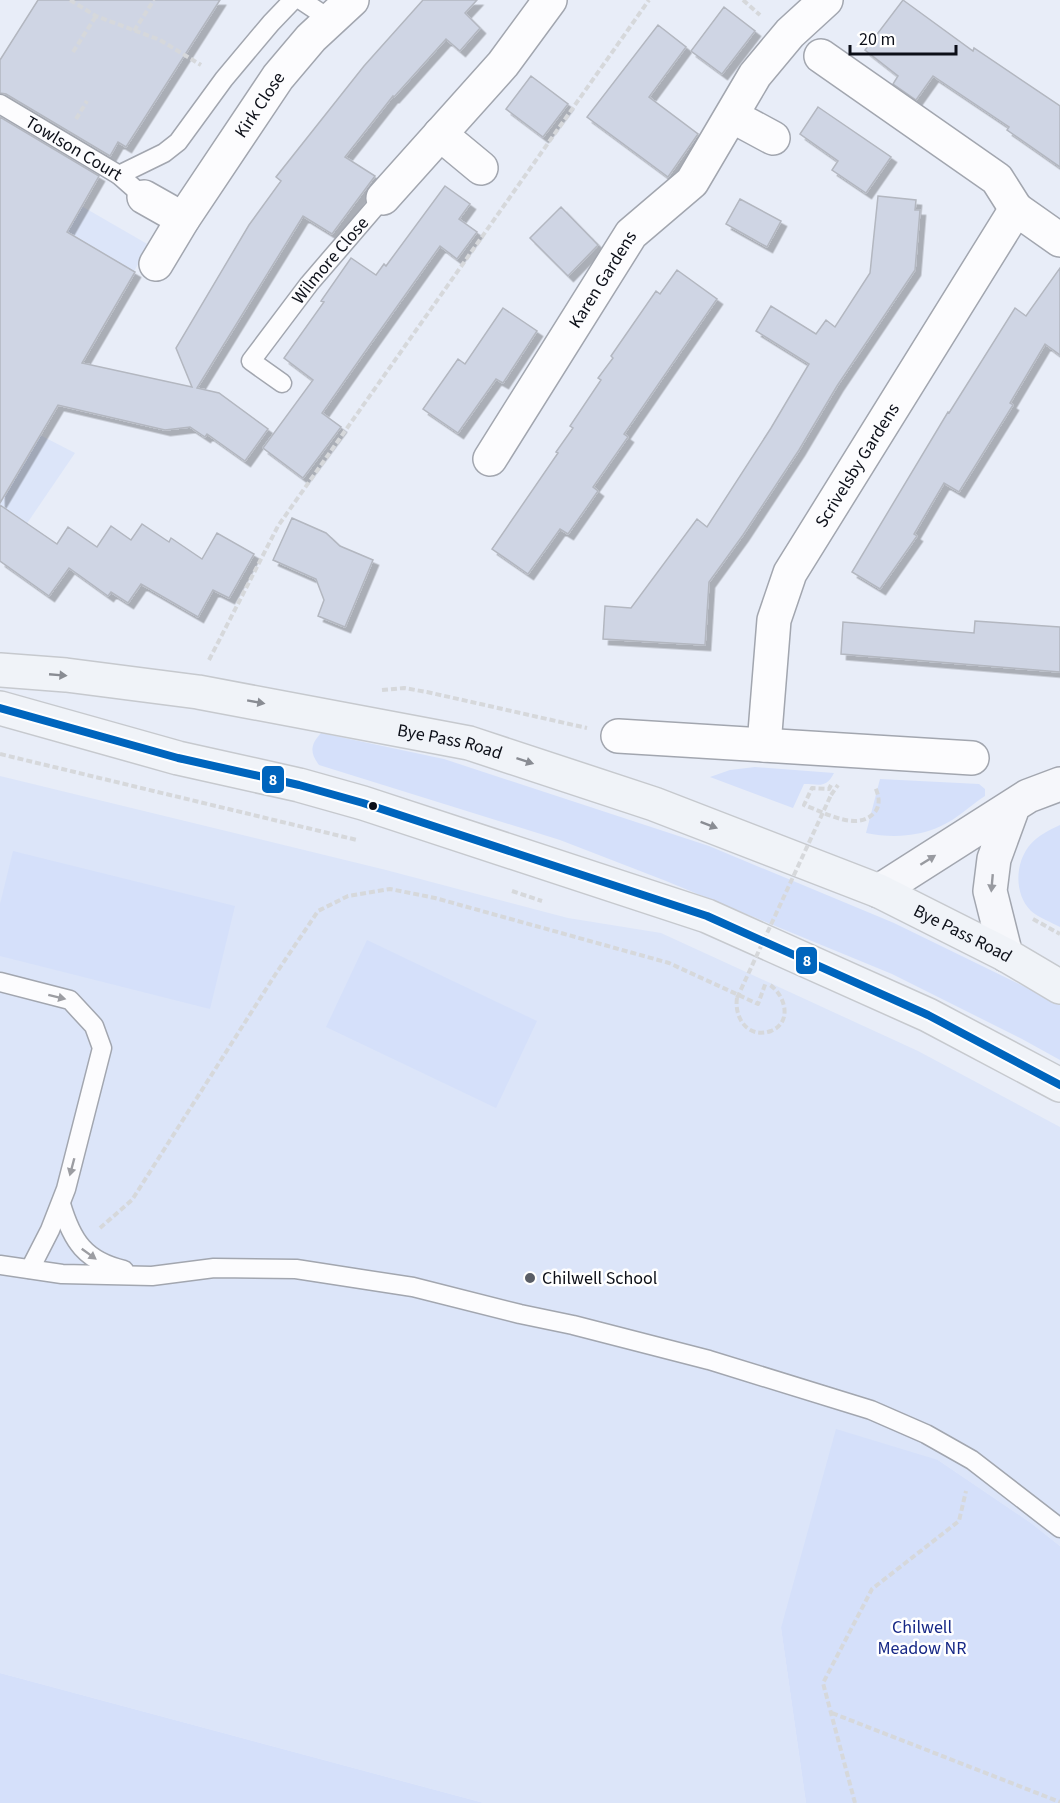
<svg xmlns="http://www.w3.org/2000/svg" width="1060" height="1803" font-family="'Source Sans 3',sans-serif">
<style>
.built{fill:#dce5f9}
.green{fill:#d5e0fa}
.building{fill:#cfd5e4;stroke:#b3b7c0;stroke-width:1.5;filter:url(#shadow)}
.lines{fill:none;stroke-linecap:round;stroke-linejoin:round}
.service-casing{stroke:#a2a6af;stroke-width:21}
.minor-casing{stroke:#a2a6af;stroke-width:36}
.secondary-casing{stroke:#a2a6af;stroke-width:36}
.primary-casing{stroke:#c6c9ce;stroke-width:36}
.path{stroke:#d6d8db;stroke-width:4;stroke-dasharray:6 3;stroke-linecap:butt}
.service{stroke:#fcfcfe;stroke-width:18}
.minor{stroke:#fcfcfe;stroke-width:33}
.secondary{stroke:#f6f7fb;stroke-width:33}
.primary{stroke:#f0f3f8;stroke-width:33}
.path-bridge{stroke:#d6d8db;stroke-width:4;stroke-dasharray:6 3;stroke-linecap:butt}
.bus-1-casing{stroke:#fff;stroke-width:12}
.bus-1{stroke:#0065bd;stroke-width:8}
.oneway{fill:#898c93}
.oneway2{fill:#989aa0}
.oneway3{fill:#9c9da2}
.bus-dot{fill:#0c0f18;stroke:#fff;stroke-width:2}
.poi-dot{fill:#595d66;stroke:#fff;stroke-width:2}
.labels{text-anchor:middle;stroke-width:5;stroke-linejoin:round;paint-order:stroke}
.street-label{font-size:18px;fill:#0c0f18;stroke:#fff}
.poi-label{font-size:18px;fill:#0c0f18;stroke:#fff;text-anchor:start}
.park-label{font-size:18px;fill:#162886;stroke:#fff}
.line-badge{stroke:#fff;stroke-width:2}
.badge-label{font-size:16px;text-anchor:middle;font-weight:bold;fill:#fff}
</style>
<defs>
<filter id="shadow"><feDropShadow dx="5.5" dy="5.5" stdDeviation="0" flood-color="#0004"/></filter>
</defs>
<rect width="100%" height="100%" fill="#e8edf8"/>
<path class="built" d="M0,159L149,245L40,435L75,453L0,563Z
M0,776L386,870L568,918L661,933L918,1051L1060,1127V1546L1031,1523L938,1460L781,1628L806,1803H484L0,1673Z"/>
<path class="green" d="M321,733L444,759L709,846L894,923L1060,1004V1060L1022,1039L892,974L666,881L560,840L319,765C309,752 311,744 321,733Z
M755,767L834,773C826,789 819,784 804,784L793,808L710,777L730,770Z
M880,779L979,784L985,789V796C971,805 957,819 941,826C918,837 891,838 866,833Z
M1060,825V927C1051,922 1039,918 1031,911C1014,894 1015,864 1029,846C1037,836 1049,830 1060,825Z
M13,851L235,906L210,1009L0,956V904Z
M367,940L537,1021L496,1108L326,1027Z
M836,1429L938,1460L1031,1523L1060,1546V1803H806L781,1628Z
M0,1673L484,1803H0Z"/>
<path class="building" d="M38,0H220L126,147L118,142L110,156L6,94L0,93V60Z
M423,0H477L465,13L480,28L460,51L446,39L394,97L393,96L345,157L375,176L332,234L303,216L197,388L219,393L268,429L245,461L207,434L205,437L190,427L165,430L58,405L0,503V117L99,176L67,232L135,272L82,363L192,387L176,348L249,225L281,181L276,177L364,66Z
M903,0L973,51L974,48L1060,106V167L1007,130L1009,127L933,76L916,100L893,84L898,76L865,50Z
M724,7L755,31L722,74L691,51Z
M658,25L686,47L649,97L698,134L668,177L587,117Z
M531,76L568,104L543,137L506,109Z
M818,107L891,157L866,193L832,170L838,161L800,134Z
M445,186L470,204L459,219L477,232L457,259L440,246L369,346L322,413L341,427L303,478L263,448L313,380L284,358L324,302L321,301L351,258L376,275L384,264L386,266Z
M878,196L916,200L915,210H920L915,270L837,386L799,450L743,535L709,582L705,645L603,639L605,606L631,608L697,519L707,527L771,428L809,364L756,331L771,306L816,334L826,320L835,327L870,273Z
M740,199L781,221L767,247L726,224Z
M561,207L598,245L568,276L530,238Z
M1060,268V355L1045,344L1010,403L1013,405L959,492L944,483L914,534L917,536L880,589L852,572L948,412L949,413L1015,308L1026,316Z
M677,270L717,299L624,434L628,437L593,487L598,491L568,534L560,529L528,574L492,549L558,453L556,452L573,428L570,426L601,380L598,378L613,358L611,356L656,291L660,294Z
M503,308L537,331L503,383L496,379L458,433L423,409L458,359L465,364Z
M0,505L57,544L68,527L97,547L111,526L131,540L142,524L169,542L171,538L202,559L217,533L254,554L229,598L213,590L198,617L141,584L128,603L111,592L108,596L69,568L49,596L0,561Z
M292,518L326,533L340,546L373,560L345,627L318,616L324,600L316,579L273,560Z
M975,621L1060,627V672L841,654L843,622L974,633Z"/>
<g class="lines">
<g class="service-casing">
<g id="service">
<path d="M301,0L331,20"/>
<path id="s1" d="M0,104L119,175L144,197"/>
<path d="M119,175L164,153L178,142L224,79L271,23L293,0"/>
<path id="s2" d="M282,383L251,361L309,284L383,198"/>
<path d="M0,982L70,1000L94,1026L102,1048L66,1189L50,1230L30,1269"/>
<path d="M61,1204C72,1241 85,1261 124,1270"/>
<path d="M0,1265L62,1274L152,1276L214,1268L296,1269L413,1287L520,1314L573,1325L709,1360L871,1410L926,1434L972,1460L1060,1528"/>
</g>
</g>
<g class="minor-casing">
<g id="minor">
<path d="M821,56L997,179L1016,209"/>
<path d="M732,116L773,138"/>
<path d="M440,134L481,168"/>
<path d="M144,197L183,219"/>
<path d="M383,198L503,64L550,0"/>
<path id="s3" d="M156,264L183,219L278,77L311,38L352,0"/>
<path id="s4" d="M490,459L631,234L692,182L755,75L790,33L826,0"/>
<path d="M618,736L972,758"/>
<path id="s5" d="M764,745L774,620L790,573L1016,209L1060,240"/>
</g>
</g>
<g class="secondary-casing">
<path id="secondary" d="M879,891L1028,796L1060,784
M1006,955L990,891L994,859L1013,807"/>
</g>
<g class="primary-casing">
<g id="primary">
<path id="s6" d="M0,670L66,675L198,692L469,743L654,804L879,891L1006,955L1060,987"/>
<path d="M0,708L178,758L299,785L363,803L707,916L928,1015L1060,1085"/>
</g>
</g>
<path class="path" d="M70,0L96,16L160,40L201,65
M743,0L760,15
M134,31L154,0
M73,52L96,16
M76,119L87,101
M209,660L278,526L649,0
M382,690L404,688L427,692L587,728
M0,754L357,840
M831,785L829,789L812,788L804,805C824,812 857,832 874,813C881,806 879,795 875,787
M831,795L838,785
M512,891L542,901
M1033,919L1060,934
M737,998C734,1018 748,1039 771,1031C793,1022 785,995 770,985
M100,1228L132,1200L275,975L318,911L348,896L390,889L435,898L669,963L758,1004L766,982
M832,1713L1060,1802
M855,1803L823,1683L872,1589L959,1521L966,1491"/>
<use href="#service" class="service"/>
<use href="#minor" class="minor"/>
<use href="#secondary" class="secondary"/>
<use href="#primary" class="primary"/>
<path class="path-bridge" d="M737,998L831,795"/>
<g class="bus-1-casing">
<path id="bus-1" d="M0,708L178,758L299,785L363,803L707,916L928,1015L1060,1085"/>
</g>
<use href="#bus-1" class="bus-1"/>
</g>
<defs><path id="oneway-solid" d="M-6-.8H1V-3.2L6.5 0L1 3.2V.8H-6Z" transform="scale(1.5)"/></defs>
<g class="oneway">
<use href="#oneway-solid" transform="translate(58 675) rotate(5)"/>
<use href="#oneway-solid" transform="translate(256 702) rotate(10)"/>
<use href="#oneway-solid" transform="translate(525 761) rotate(18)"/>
<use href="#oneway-solid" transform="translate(709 825) rotate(21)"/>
</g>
<g class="oneway2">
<use href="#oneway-solid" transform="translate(928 860) rotate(-32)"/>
<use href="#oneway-solid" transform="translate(992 883) rotate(95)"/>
</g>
<g class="oneway3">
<use href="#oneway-solid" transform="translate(57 997) rotate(14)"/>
<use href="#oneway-solid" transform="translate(72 1167) rotate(105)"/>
<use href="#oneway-solid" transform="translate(89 1254) rotate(36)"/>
</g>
<circle class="bus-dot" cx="373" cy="806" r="5"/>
<circle class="poi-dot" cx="530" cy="1278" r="6"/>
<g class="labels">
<g class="street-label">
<text dy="6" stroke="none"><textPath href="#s3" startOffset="190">Kirk Close</textPath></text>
<text dy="6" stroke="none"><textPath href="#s1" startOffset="86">Towlson Court</textPath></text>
<text dy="6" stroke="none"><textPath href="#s2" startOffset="166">Wilmore Close</textPath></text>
<text dy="6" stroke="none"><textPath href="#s4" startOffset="212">Karen Gardens</textPath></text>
<text dy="6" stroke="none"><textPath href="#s5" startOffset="302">Scrivelsby Gardens</textPath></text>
<text dy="6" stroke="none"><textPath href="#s6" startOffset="456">Bye Pass Road</textPath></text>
<text dy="6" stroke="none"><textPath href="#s6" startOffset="1005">Bye Pass Road</textPath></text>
</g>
<g class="poi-label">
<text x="542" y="1284">Chilwell School</text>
</g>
<g class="park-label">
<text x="922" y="1633">Chilwell<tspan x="922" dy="21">Meadow NR</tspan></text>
</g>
</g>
<g class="line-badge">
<rect x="261" y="765" width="24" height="29" rx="6" fill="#0065bd"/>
<rect x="795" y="946" width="23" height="29" rx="6" fill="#0065bd"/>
</g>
<g class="badge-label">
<text x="273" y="785">8</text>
<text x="807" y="966">8</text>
</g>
<path d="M850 45v9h106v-9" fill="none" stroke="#0c0f18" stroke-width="3"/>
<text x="859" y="45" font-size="18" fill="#0c0f18" stroke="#ffffff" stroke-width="4.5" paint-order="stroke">20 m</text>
</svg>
